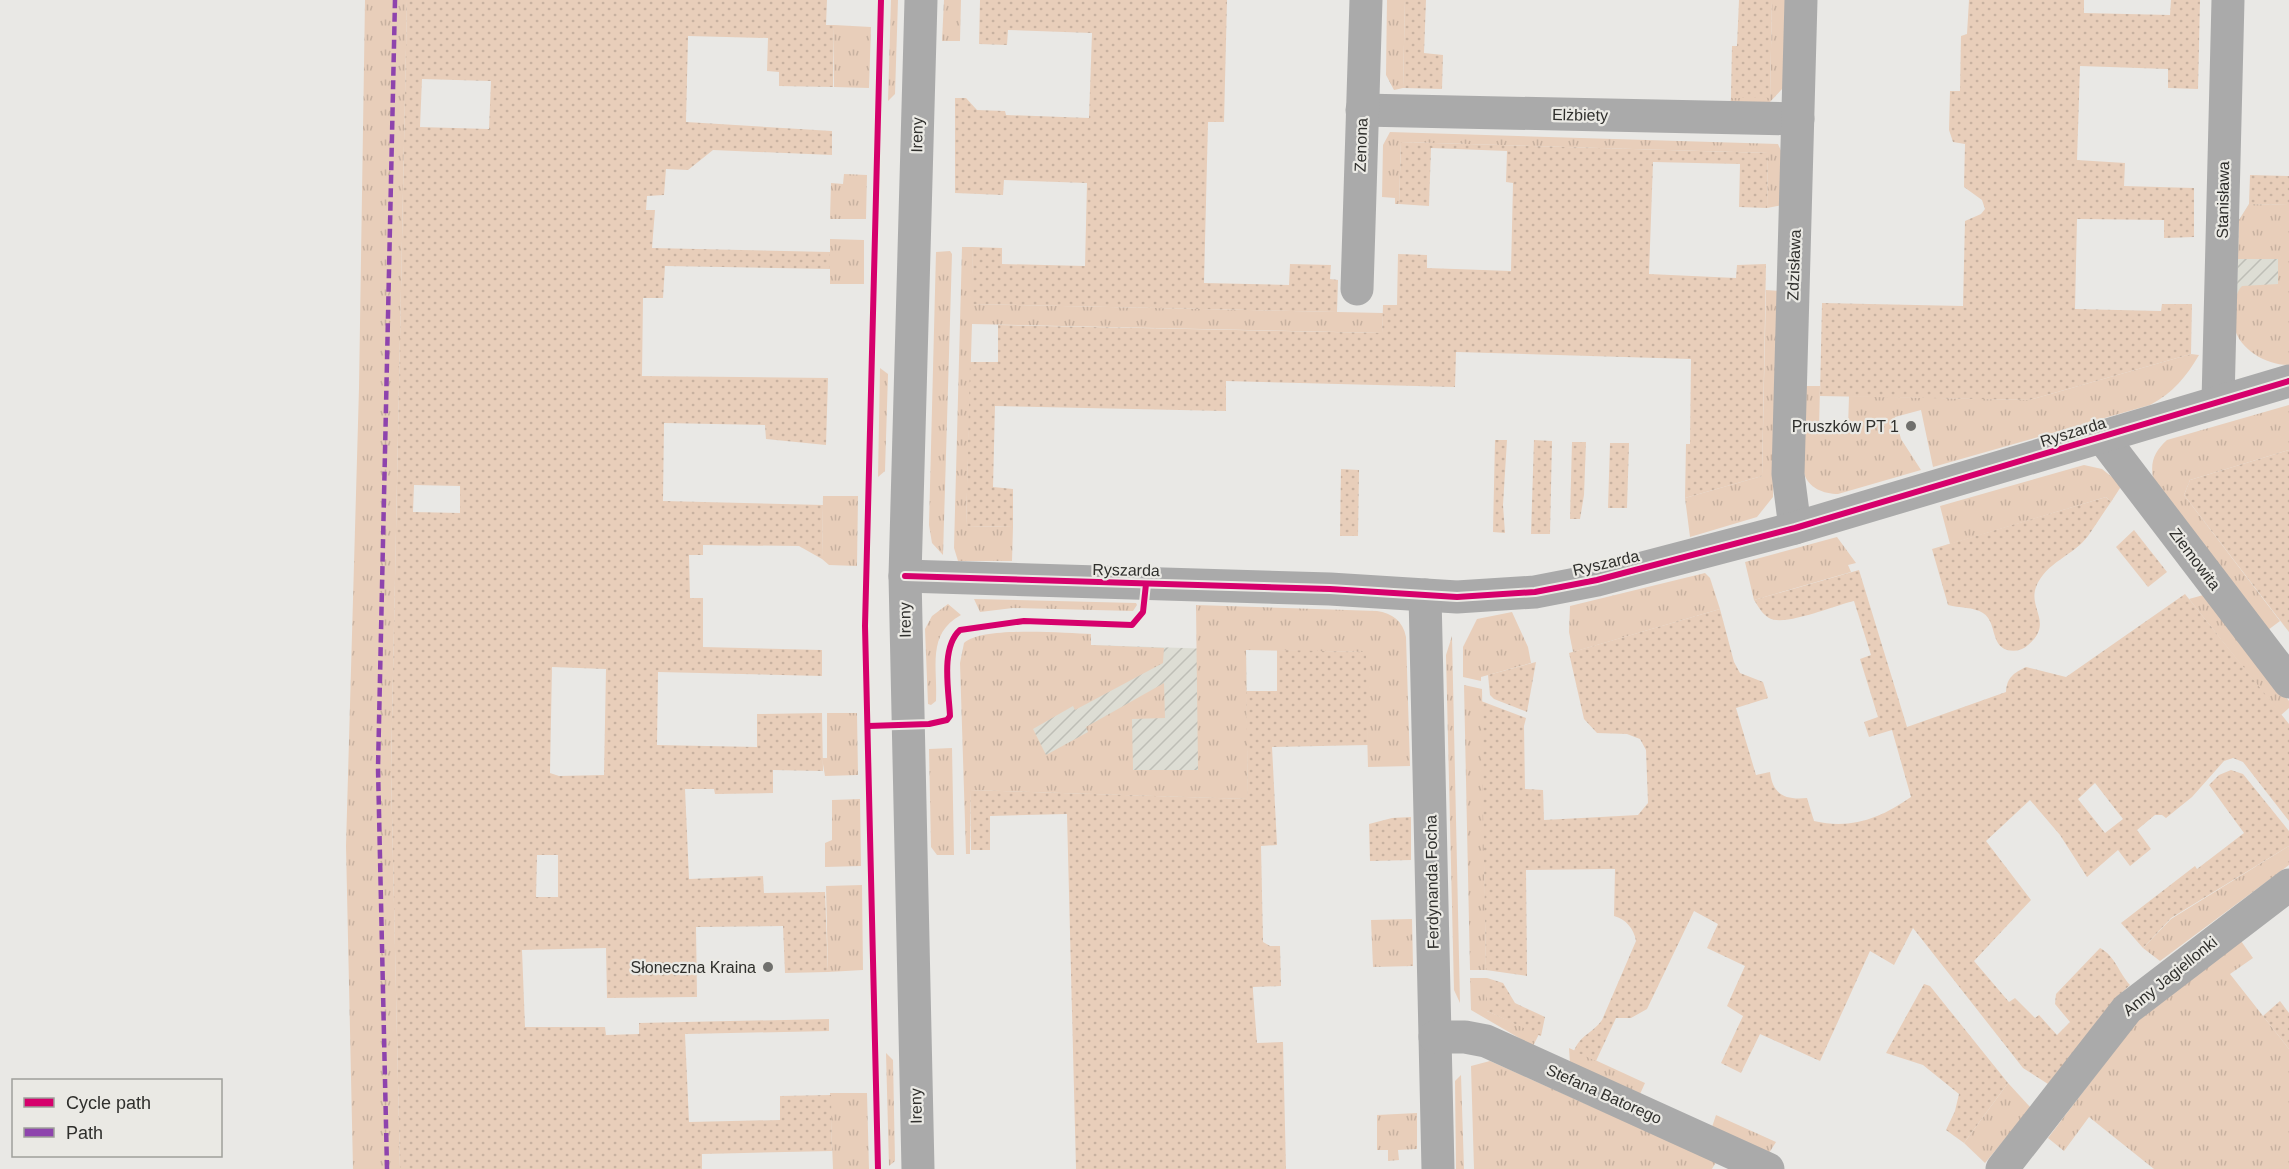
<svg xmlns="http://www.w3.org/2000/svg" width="2289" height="1169" viewBox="0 0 2289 1169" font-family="Arial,sans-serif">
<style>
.industrial{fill:url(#industrial-furrows)}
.grass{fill:url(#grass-tufts)}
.park{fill:url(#park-dots);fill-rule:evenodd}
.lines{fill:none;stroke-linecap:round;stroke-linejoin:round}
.minor{stroke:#aaa;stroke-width:33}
.quiet{stroke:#8e44ad;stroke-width:4.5;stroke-dasharray:9 4.5;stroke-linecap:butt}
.cycleway-casing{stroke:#eae9e4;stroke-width:10}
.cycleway{stroke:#d6006c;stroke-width:6}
.poi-dot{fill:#70706d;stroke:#eae9e4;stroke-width:2}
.labels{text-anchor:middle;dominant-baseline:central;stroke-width:4.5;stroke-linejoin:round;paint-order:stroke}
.street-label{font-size:16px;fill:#2f2f2c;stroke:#eae9e4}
.poi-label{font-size:16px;fill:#2f2f2c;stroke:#eae9e4;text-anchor:end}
</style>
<defs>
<pattern id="industrial-furrows" width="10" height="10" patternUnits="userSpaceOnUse" patternTransform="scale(1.5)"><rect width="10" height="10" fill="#ddddd4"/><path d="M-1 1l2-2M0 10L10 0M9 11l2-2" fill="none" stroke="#bebeb6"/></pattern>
<pattern id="grass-tufts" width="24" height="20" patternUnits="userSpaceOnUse" patternTransform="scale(1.5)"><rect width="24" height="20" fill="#e8ceba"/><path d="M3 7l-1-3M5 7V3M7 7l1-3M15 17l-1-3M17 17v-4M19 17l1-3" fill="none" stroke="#c7b1a0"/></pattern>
<pattern id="park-dots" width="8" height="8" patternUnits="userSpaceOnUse" patternTransform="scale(1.5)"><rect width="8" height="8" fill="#e8ceba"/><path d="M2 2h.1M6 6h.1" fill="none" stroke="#c7b1a0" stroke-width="1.8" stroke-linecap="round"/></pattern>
</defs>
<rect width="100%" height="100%" fill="#e9e8e5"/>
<g class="industrial">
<polygon points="2249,204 2289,205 2289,328 2236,324 2239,220"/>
<polygon points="1091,645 1246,650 1248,799 970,790"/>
</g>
<g class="grass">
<polygon points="365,0 407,0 391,771 400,1169 353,1169 346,846 359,388"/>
<polygon points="891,0 898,0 895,94 888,101"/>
<polygon points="944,0 961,0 960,41 942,41"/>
<polygon points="1387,0 1405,0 1403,88 1394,90 1386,75"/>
<polygon points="1772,0 1789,0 1783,88 1769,103 1730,105 1731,98 1770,98"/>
<polygon points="834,25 871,27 869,88 834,87"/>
<polygon points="1390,132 1778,144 1782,153 1783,205 1767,208 1768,153 1401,142 1399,204 1395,204 1395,198 1382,197 1383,145"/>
<polygon points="844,174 867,175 866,219 830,219 831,183 843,184"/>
<path d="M2249,204L2289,205V365C2266,365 2240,350 2234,327C2232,321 2234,314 2235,308C2236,299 2236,292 2242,286L2278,284V259H2238L2239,220Z"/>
<polygon points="830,239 864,240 864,284 830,284"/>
<polygon points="962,247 973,247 972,304 1383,313 1382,333 972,324 966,526 1013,527 1012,561 958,561 954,548"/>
<polygon points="950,251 952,254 943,555 932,543 929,525 936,252"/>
<polygon points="1766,290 1781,291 1773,497 1757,517 1690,537 1685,498 1762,476"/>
<path d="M2191,354L2199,355C2186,377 2173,393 2150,405L1933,467L1921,410L1895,417L1901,439L1921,470L1838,494C1824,494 1808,488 1804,473C1799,458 1804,405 1804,386H1820L1819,429L1848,428L1849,396L2029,400Z"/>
<polygon points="880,368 888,374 885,471 878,477"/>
<path d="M2289,405V450L2190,480L2184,495L2280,621L2268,630L2153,478C2150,461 2155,451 2167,440Z"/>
<polygon points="2084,465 2102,469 2122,485 2111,502 2106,497 1950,544 1940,506"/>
<polygon points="823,496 858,496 857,566 829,565 822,559"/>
<polygon points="1837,537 1856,563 1848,565 1851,572 1754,600 1745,562"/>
<polygon points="1705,573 1710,578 1720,609 1573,652 1569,632 1570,606"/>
<polygon points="2207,594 2289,701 2289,708 2281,715 2189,599"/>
<polygon points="974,599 1136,603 1137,605 1133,611 1013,608 980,612"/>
<path d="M948,604L961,615C926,634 938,668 936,701L931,705L928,704L925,629L932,616Z"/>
<path d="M1196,605L1377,611C1392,613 1403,621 1406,637L1410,766L1368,767L1365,652L1246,650L1248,799L970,790V854H966L960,663L964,643C983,626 1064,633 1091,634V645L1164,648L1163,663L1075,710L1073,706L1033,729L1046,755L1088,732L1086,727L1164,683L1165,718L1132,719L1133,770H1198Z"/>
<polygon points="1512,612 1528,647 1531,663 1481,677 1481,681 1463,677 1463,647 1477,619"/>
<polygon points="1452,636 1460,1003 1454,990 1446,655"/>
<polygon points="1464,685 1482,689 1486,970 1470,970"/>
<polygon points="827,713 857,713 858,775 825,776 822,758 827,758"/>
<polygon points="952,748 954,855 937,855 931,847 929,749"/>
<polygon points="860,799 861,866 825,867 825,843 832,840 832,800"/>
<polygon points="2289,846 2289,865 2160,961 2143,948 2171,919"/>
<polygon points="862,885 863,970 828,972 826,886"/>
<polygon points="1412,919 1413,966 1373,967 1371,920"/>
<polygon points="2241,941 2253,958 2230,974 2289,1049 2289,1169 2154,1169 2089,1117 2064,1151 2048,1138 2136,1022"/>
<polygon points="1470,978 1487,978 1487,1011 1539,1034 1533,1046 1471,1010"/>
<polygon points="1569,1048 1645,1083 1640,1094 1570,1064"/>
<polygon points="886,1053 893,1060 895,1161 889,1166"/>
<polygon points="1490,1061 1716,1162 1712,1169 1474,1169 1471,1066"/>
<polygon points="1461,1075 1464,1169 1456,1169 1455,1081"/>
<polygon points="2008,1083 2031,1108 1985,1163 1964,1143"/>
<polygon points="830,1093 867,1093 869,1169 833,1169"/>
<polygon points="1417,1113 1417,1149 1398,1150 1399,1160 1388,1161 1388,1150 1377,1150 1377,1115"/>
<polygon points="1716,1115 1776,1142 1769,1153 1712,1127"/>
</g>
<g class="park">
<path d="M407,0H827L826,25H834L833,87L779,86V72L767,71L768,38L688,36L686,122L832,131V155L713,150L688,170L666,169L664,195L647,196L646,210H655L652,248L830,252V269L665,266L663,298H643L642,376L828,378L826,445L766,439L765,425L664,423L663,501L823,505L822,559L799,546L703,545V555H689L690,598H703V647L822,650V676L658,672L657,745L757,747V714L822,713L823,771L773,770V793L715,794L714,789H685L689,879L763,876L764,893L825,892L828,972L785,973L783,926L696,927L697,997L607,998L606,948L522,950L525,1027H605L606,1035L639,1034V1023L829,1019V1031L685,1034L689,1122L780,1120V1096L831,1095L832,1151L702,1154V1169H400L391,771ZM422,79L491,81L489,129L420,127ZM414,485L460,486V513L413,512ZM552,667L606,669L604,775L559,776L550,773ZM537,855H558V897H536Z"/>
<polygon points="980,0 1227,0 1224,122 1208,122 1204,283 1289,285 1290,264 1331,265 1330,279 1338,280 1337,312 971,304 973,247 1002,248 1002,264 1085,266 1087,183 1004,180 1003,195 955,193 955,98 966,98 977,110 1005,111 1006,115 1089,118 1092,33 1008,30 1007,45 979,44"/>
<polygon points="1405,0 1426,0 1424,53 1443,55 1442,89 1403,88"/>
<polygon points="1739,0 1772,0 1770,98 1731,98 1732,46 1737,46"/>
<polygon points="1969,0 2084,0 2084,13 2170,15 2171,0 2200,0 2198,89 2168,88 2168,69 2080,66 2077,160 2125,163 2124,186 2194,188 2194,237 2164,238 2164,220 2077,219 2075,309 2161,311 2162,304 2192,304 2191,354 2029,400 1820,396 1822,303 1963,306 1965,221 1981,214 1985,209 1982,200 1964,187 1965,144 1953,142 1949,130 1950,91 1960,91 1961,36 1967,34"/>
<polygon points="1401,142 1768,153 1767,208 1739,207 1740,164 1653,162 1649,274 1736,278 1737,265 1766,264 1762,476 1685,498 1686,444 1690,444 1691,359 1456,352 1455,387 1226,381 1226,411 995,406 993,487 1013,489 1013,527 966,526 970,362 998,362 998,325 1382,333 1383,305 1397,305 1398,254 1427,255 1427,268 1511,271 1513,183 1506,182 1507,151 1431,148 1429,206 1399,204"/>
<polygon points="2250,175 2289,176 2289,205 2249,204"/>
<polygon points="1495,440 1507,440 1503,505 1505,533 1493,532"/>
<polygon points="1534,440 1552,441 1550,534 1531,534"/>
<polygon points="1572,442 1586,442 1584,495 1580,519 1570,519"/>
<polygon points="1610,443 1629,443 1627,508 1608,508"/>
<polygon points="2289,450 2289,632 2184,495 2190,480"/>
<polygon points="1341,469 1359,470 1358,536 1340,536"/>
<path d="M2106,497L2111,502C2103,513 2096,525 2088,536C2073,556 2046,562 2036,587C2028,609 2054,623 2028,645C2023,650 2015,652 2007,650C1990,644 1997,622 1983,613C1974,607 1959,608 1948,605L1932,549Z"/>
<polygon points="2134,530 2167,572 2148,587 2116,547"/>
<path d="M1859,570L1907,727L2006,692C2007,677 2014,673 2026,667L2066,677L2185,594L2289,724V821L2243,762L2233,758L2224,761L2192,797L2166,818L2162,815H2155L2137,830L2151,849L2130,866L2118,850L2087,877L2060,835L2030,800L1986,841L2031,900L1974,961L2009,1002L2015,998L2035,1018L2039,1015L2057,1035L2070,1022L2055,1004L2056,994L2100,948C2115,956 2119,973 2130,985L2118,996L2048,1084L2023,1068L1913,928L1894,965L1870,951L1820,1061L1760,1034L1741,1073L1721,1063L1743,1016L1727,1006L1745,966L1707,948L1718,924L1694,911L1647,1009L1631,1018H1616L1596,1061L1574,1051C1581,1034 1592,1034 1602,1020L1636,941C1634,929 1626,919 1614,916L1615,869L1526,870L1527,976L1486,970L1481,701L1526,718L1524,726L1525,789L1543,790L1544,820L1638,815L1648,803L1646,750L1640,739L1627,734L1597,733L1584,719L1569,653L1720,609L1734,662L1740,673L1763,682L1768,698L1736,708L1756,775L1770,772C1773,795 1785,800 1807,798L1814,821C1851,830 1881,818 1911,797L1892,730L1869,737L1864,722L1878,717L1860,659L1871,655L1854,601C1835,605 1785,627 1769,618C1762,614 1758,606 1754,600ZM2095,783L2123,819L2105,833L2078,799Z"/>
<polygon points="1277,650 1366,652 1368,745 1272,747 1277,845 1261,846 1263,942 1270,946 1280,946 1281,986 1253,987 1253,991 1257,1043 1283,1042 1286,1169 1076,1169 1067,814 990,816 990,850 971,850 970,790 1248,799 1246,691 1277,691"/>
<polygon points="1536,662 1527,712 1494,699 1490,695 1488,675"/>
<polygon points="2231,770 2243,774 2289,831 2289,846 2171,918 2143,948 2121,923 2195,866 2197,869 2244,833 2209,785 2219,775"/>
<polygon points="1411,817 1411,860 1370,861 1369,824 1392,818"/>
<polygon points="1487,978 1503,983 1515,1003 1545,1017 1541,1036 1487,1011"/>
<polygon points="1924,984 1930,986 2008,1083 1964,1143 1946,1130 1955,1111 1959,1094 1923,1065 1886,1053"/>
<polygon points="2280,1001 2289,1013 2289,1049 2263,1016"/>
</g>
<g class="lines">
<g class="minor">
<polyline points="1362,110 1798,119"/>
<polyline points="1357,289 1366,0"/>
<polyline points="2218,401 2228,0"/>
<polyline points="2102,437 2289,682"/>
<polyline points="1795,528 1788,474 1801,0"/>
<polyline points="905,576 1330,589 1457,597 1535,592 1597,580 1795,528 2289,381"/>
<polyline points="1425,595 1438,1169"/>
<polyline points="1435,1037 1465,1037 1486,1041 1768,1169"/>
<polyline points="918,1169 905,576 921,0"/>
<polyline points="2002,1169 2127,1009 2289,885"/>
</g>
<polyline class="quiet" points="387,1169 378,768 395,0"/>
<defs>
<g id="cycleway">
<polyline points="905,576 1330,589 1457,597 1535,592 1597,580 1795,528 2289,381"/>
<path d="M868,726L929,724L947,720L950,716C949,692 940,648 960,630L1024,621L1132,625L1143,612L1146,584"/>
<polyline points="878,1169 865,626 881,0"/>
</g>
</defs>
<use href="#cycleway" class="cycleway-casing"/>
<use href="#cycleway" class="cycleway"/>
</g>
<g class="poi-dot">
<circle cx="1911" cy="426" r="6"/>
<circle cx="768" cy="967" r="6"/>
</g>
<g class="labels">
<g class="street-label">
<text transform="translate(1580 115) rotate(1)">Elżbiety</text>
<text transform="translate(917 135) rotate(-89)">Ireny</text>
<text transform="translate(1361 145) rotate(-88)">Zenona</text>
<text transform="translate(2223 200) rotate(-89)">Stanisława</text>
<text transform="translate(1794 265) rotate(-88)">Zdzisława</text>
<text transform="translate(2073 432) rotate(-17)">Ryszarda</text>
<text transform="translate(2195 559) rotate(53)">Ziemowita</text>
<text transform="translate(1606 563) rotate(-13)">Ryszarda</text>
<text transform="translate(1126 570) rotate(1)">Ryszarda</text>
<text transform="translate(905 620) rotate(-91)">Ireny</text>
<text transform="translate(1432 882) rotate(-91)">Ferdynanda Focha</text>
<text transform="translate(2170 976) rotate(-39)">Anny Jagiellonki</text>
<text transform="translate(1604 1094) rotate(24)">Stefana Batorego</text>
<text transform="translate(916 1106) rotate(-91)">Ireny</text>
</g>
<g class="poi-label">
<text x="1899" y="426">Pruszków PT 1</text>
<text x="756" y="967">Słoneczna Kraina</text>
</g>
</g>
<rect x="12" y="1079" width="210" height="78" fill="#eae9e4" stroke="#9f9f9a" stroke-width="1.5"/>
<rect x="24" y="1098" width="30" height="9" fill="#d6006c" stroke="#9f9f9a" stroke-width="1.5"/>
<text x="66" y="1109" font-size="18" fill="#2f2f2c">Cycle path</text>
<rect x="24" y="1128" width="30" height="9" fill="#8e44ad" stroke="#9f9f9a" stroke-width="1.5"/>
<text x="66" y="1139" font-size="18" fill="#2f2f2c">Path</text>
</svg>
